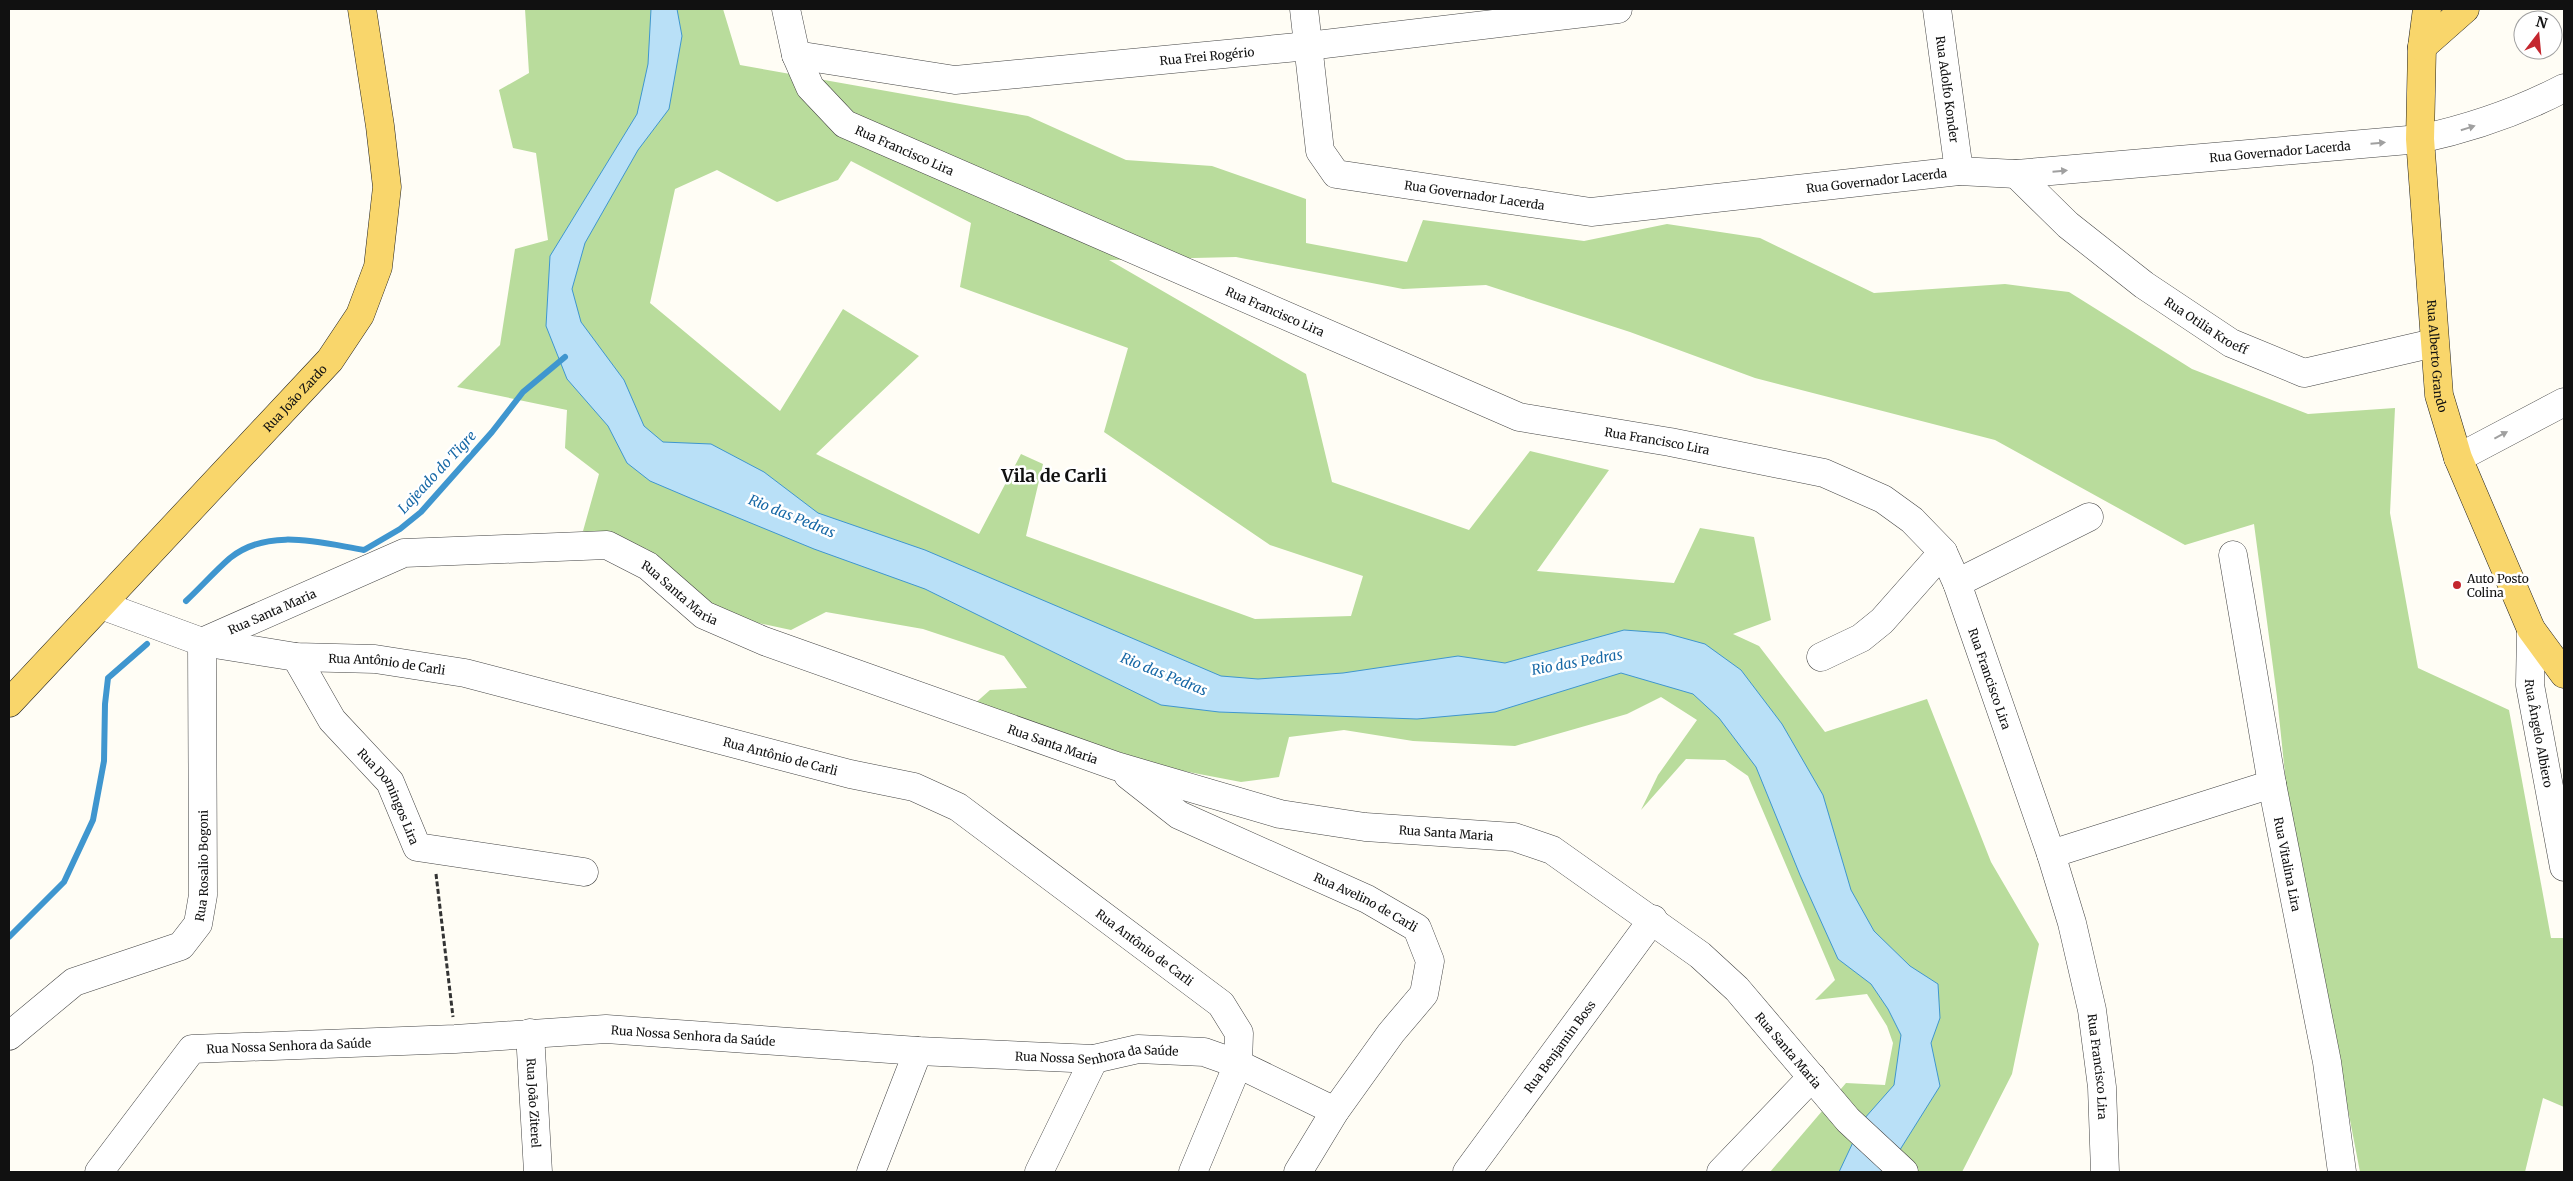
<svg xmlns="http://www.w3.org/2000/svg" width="2573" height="1181" viewBox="0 0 2573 1181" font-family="Merriweather,serif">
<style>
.forest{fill:#b9dc9c;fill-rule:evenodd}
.water{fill:#b9e0f7;stroke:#3f96cf}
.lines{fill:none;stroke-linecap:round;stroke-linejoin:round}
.stream{stroke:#3f96cf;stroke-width:6}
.minor-casing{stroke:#444;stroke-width:29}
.major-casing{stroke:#222;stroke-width:29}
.path{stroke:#333;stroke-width:3;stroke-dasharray:5 2.5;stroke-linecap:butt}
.minor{stroke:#fff;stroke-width:28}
.major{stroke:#f9d66b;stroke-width:28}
.oneway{fill:#a0a0a0}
.poi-dot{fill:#c4262e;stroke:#fff;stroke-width:2}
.labels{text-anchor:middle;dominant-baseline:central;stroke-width:5;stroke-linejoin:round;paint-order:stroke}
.street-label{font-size:12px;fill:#111;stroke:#fff}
.poi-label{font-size:12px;fill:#111;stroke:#fff;text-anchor:start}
.water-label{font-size:14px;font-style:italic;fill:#1768a6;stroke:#fff}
.district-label{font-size:18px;font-weight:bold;fill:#111;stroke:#fff}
</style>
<rect width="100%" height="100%" fill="#fffdf5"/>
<path class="forest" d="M525,9H723L740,65L1028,116L1126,160L1212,166L1306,199V243L1407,262L1423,220L1584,241L1667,224L1760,238L1874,293L2005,284L2069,292L2192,369L2308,414L2395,408L2390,513L2418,668L2509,710L2551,938H2564V1107L2543,1098L2525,1172H2360L2287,793L2277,697L2254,524L2185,545L1995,440L1755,378L1630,332L1486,285L1403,289L1236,257L1109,260L1306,374L1332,482L1469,530L1530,451L1609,470L1537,571L1674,583L1700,528L1754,537L1771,620L1733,634L1759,646L1825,732L1927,699L1991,862L2039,944L2012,1074L1962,1172H1770L1846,1083L1885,1085L1893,1043L1887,1026L1867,994L1815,1000L1835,980L1748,776L1725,760L1686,759L1641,810L1658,775L1697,720L1661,697L1627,714L1515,746L1413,741L1344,730L1289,737L1279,777L1241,782L1173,769L972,706L990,690L1027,688L1004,656L923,629L826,612L791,630L721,615L647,549L583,531L599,474L565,448L567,410L457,387L500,345L515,249L548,240L536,153L513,148L499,90L529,73ZM851,161L971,223L960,287L1128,348L1104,432L1270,545L1363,576L1351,616L1255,619L1026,536L1043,464L1021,454L979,534L816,454L919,356L843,309L780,411L650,303L675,189L717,170L777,202L838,180Z"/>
<polygon class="water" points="651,9 677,9 682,36 669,109 638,150 585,243 572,289 581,322 624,380 644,426 663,442 711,444 764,472 818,513 925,550 1221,676 1258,679 1343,673 1458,656 1505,663 1624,630 1665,633 1705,644 1741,670 1782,724 1823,795 1851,890 1874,931 1910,966 1938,984 1940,1018 1931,1043 1940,1086 1886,1172 1839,1172 1864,1119 1894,1085 1901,1035 1888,1009 1871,984 1838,959 1800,875 1756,767 1719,718 1693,694 1621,673 1495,712 1417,719 1219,712 1161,705 925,589 814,549 690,498 650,481 627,463 608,426 567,379 546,326 550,256 637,114 648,64"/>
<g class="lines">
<g class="stream">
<path d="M186,601C201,587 215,571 230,558C269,527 321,543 364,550L400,529L421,512L492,432L523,392L565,357"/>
<polyline points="9,937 64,882 93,820 104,761 105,704 108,678 147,644"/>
</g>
<defs>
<g id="minor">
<path id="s1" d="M786,9L796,55L810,87L845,124L1519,417L1670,442L1824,473L1883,499L1912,520L1943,552L1957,583L2051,854L2072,923L2092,1010L2102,1087L2105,1172"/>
<path id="s2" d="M1304,9L1320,151L1336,174L1591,212L1959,171L2016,174L2420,139C2471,128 2518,112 2564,88"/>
<path id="s3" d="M1937,9L1959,171"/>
<path id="s4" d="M796,55L955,80L1308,46L1618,9"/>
<path id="s5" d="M2016,174L2068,225L2144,285L2231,343L2304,373L2434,343"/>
<polyline points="2458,458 2564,402"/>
<path id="s6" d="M2233,555L2272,784L2327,1062L2342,1172"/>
<polyline points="1957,583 2089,517"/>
<path id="s7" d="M101,605L202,642L296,657L375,659L465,673L850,774L914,787L958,807L1221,1004L1239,1033L1238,1064L1193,1172"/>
<path id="s8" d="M2531,629L2530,685L2564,867"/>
<path id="s9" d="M296,657L332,720L390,782L417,847L584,872"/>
<polyline points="1821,657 1861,638 1882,621 1943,552"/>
<path id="s10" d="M1128,775L1179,815L1367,899L1417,928L1430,961L1424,994L1391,1033L1335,1111L1298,1172"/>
<polyline points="2051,854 2272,784"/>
<path id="s11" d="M530,1033L538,1172"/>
<path id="s12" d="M9,1036L74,982L181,946L198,924L203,895L202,642L404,553L607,545L648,566L704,615L764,641L1116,766L1280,814L1365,827L1514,837L1552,850L1700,955L1737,989L1848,1120L1904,1172"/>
<path id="s13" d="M99,1172L192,1049L455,1039L606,1029L918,1051L1094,1059L1138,1049L1204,1052L1238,1064L1335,1111"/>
<polyline points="871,1172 918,1051"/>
<polyline points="1039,1172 1094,1059"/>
<path id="s14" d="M1467,1172L1653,919"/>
<polyline points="1721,1172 1812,1077"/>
</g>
<g id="major">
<path id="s15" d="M2427,9L2422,47L2420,139L2439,395L2458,458L2531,629L2564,674"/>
<polyline points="2422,47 2465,9"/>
<path id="s16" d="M9,703L330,360L360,315L378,267L387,187L380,126L362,9"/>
</g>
</defs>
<use href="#minor" class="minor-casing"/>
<use href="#major" class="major-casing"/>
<polyline class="path" points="436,874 453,1017"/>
<use href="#minor" class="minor"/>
<use href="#major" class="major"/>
</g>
<defs><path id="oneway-solid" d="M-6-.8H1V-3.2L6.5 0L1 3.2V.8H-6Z" transform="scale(1.25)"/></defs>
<g class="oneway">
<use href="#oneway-solid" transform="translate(2468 128) rotate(-17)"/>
<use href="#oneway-solid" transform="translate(2378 143) rotate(-5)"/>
<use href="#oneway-solid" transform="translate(2060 171) rotate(-5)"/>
<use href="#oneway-solid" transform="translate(2501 435) rotate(-28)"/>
</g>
<circle class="poi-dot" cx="2457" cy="585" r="5"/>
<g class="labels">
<g class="street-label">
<text stroke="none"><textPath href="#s4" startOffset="414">Rua Frei Rogério</textPath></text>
<text stroke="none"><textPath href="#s3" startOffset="81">Rua Adolfo Konder</textPath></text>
<text stroke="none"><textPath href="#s1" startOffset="198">Rua Francisco Lira</textPath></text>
<text stroke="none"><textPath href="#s2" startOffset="1121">Rua Governador Lacerda</textPath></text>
<text stroke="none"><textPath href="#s2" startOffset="716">Rua Governador Lacerda</textPath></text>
<text stroke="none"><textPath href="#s2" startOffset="311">Rua Governador Lacerda</textPath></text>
<text stroke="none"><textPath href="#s1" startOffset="602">Rua Francisco Lira</textPath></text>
<text stroke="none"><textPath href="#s5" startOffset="244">Rua Otilia Kroeff</textPath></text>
<text stroke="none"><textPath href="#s15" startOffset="348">Rua Alberto Grando</textPath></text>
<text stroke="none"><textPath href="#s16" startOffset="418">Rua João Zardo</textPath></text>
<text stroke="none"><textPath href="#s1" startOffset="1008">Rua Francisco Lira</textPath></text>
<text stroke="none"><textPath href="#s12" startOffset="1019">Rua Santa Maria</textPath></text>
<text stroke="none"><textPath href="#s12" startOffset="584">Rua Santa Maria</textPath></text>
<text stroke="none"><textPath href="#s7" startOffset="294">Rua Antônio de Carli</textPath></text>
<text stroke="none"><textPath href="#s1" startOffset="1458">Rua Francisco Lira</textPath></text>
<text stroke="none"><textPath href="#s8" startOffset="105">Rua Ângelo Albiero</textPath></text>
<text stroke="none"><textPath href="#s12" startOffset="1424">Rua Santa Maria</textPath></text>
<text stroke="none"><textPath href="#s7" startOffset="699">Rua Antônio de Carli</textPath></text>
<text stroke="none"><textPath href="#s9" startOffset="169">Rua Domingos Lira</textPath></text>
<text stroke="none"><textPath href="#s12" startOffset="1829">Rua Santa Maria</textPath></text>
<text stroke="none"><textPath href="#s6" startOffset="314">Rua Vitalina Lira</textPath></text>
<text stroke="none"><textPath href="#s12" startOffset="284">Rua Rosalio Bogoni</textPath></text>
<text stroke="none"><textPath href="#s10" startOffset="271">Rua Avelino de Carli</textPath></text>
<text stroke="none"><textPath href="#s7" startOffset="1118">Rua Antônio de Carli</textPath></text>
<text stroke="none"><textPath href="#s13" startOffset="656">Rua Nossa Senhora da Saúde</textPath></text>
<text stroke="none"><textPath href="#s13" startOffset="251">Rua Nossa Senhora da Saúde</textPath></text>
<text stroke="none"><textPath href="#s14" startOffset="156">Rua Benjamin Boss</textPath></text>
<text stroke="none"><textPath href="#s12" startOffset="2249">Rua Santa Maria</textPath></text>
<text stroke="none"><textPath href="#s13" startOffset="1061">Rua Nossa Senhora da Saúde</textPath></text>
<text stroke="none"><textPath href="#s1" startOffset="1862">Rua Francisco Lira</textPath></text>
<text stroke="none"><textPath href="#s11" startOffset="70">Rua João Ziterel</textPath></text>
</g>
<g class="poi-label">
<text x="2467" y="578">Auto Posto<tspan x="2467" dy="14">Colina</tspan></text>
</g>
<g class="water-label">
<text transform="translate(437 472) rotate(-47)">Lajeado do Tigre</text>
<text transform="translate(792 516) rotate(22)">Rio das Pedras</text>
<text transform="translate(1577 662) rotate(-10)">Rio das Pedras</text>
<text transform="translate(1164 674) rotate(22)">Rio das Pedras</text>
</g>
<g class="district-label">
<text x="1054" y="475">Vila de Carli</text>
</g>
</g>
<rect width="2573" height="1181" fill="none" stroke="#111111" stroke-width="20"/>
<g transform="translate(2538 35) rotate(16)"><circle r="24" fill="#ffffff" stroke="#a0a0a0"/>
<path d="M0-4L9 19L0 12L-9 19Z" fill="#c4262e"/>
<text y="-8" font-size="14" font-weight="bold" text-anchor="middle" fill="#111111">N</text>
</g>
</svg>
